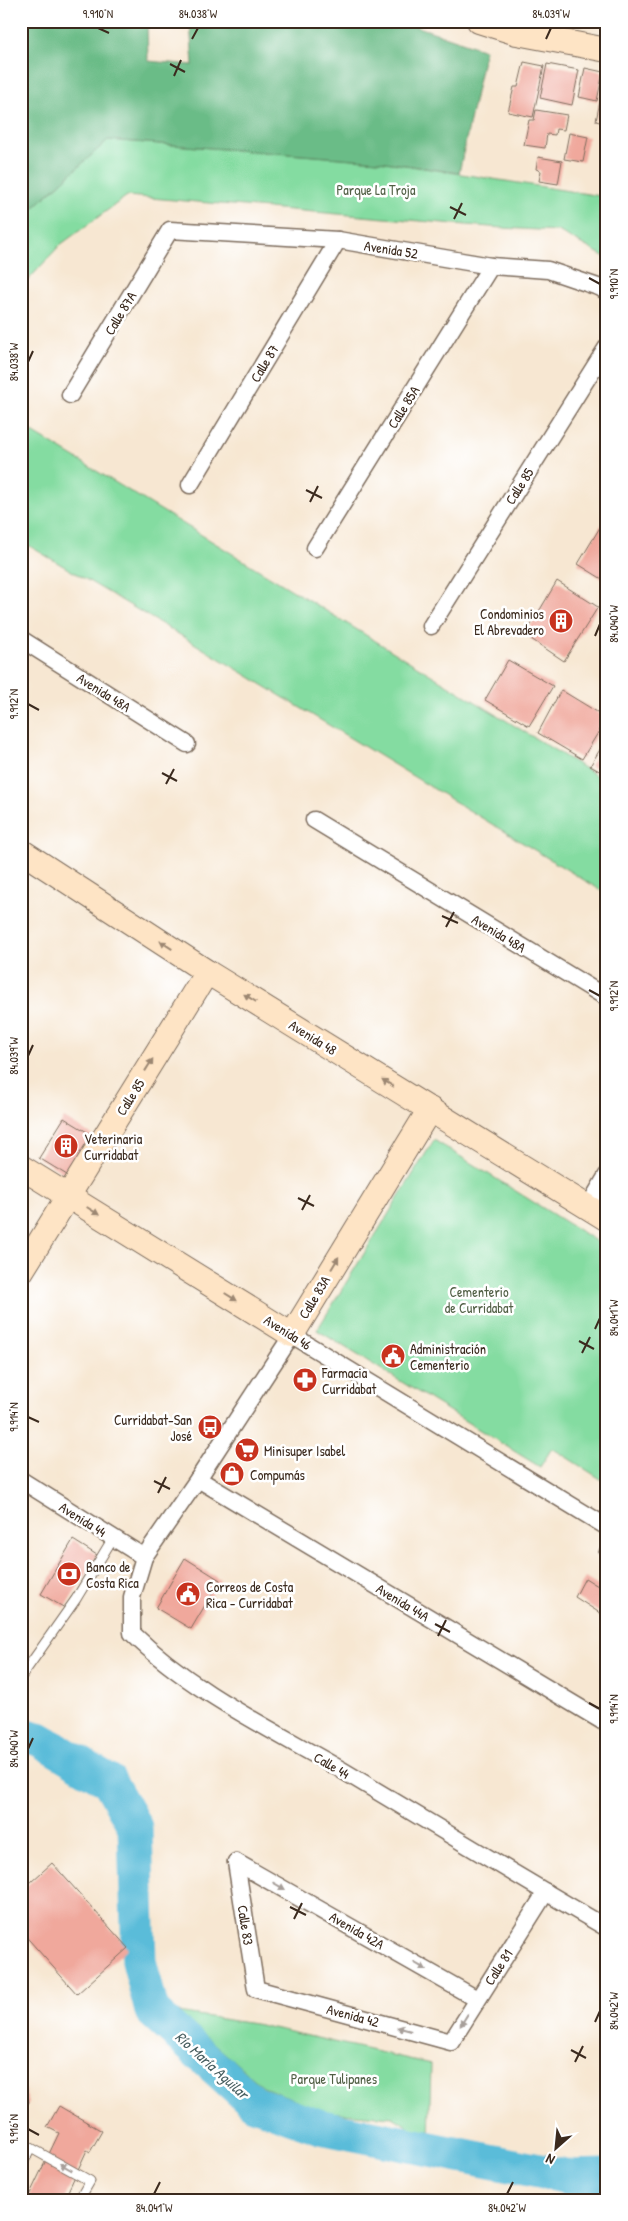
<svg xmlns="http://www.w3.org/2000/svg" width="628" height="2221" viewBox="0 0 628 2221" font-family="'Patrick Hand',sans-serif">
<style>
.green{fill:#84dca1;stroke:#608360}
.forest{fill:#6bbc87;stroke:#537352}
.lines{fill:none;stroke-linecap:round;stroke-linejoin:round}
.river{stroke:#5abcd9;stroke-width:35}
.building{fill:#f0a89c}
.lane-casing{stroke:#7d6c5d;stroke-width:11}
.street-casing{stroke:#7d6c5d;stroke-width:19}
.secondary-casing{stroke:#7d6c5d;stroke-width:26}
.lane{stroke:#fff;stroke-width:9}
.street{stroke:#fff;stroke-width:16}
.secondary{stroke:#fee4c5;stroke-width:24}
.oneway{fill:#9c8772}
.oneway2{fill:#a79f9a}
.ticks{fill:none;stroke:#3b2a1e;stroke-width:2}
.labels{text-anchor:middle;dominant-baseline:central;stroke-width:5;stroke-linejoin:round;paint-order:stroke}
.park-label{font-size:14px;fill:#515f45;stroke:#fff}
.street-label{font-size:14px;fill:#3b2a1e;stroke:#fff}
.poi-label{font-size:14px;fill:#3b2a1e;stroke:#fff;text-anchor:start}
.water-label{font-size:15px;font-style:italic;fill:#465d5f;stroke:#fff}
.neatline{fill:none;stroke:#3b2a1e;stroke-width:2}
.ticks-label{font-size:12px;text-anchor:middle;fill:#3b2a1e}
</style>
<rect width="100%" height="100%" fill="#fff"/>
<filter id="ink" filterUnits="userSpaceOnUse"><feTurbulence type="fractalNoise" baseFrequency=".02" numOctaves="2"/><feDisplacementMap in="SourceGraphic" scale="10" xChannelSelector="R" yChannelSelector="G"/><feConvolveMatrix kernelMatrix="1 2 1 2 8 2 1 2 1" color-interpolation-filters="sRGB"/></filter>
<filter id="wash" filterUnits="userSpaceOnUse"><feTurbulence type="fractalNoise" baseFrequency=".0096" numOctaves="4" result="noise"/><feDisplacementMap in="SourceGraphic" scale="20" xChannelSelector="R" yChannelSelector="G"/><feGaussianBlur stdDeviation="1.12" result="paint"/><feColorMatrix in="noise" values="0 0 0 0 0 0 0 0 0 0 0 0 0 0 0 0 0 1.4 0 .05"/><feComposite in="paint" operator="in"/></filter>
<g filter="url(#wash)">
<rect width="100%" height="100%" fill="#f7e7d2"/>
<g class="green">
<polygon points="108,140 379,161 607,197 607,258 558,231 502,228 127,196 60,245 21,288 21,219"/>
<polygon points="21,425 607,782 607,894 192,642 21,541"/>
<polygon points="434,1140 607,1248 607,1483 552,1448 540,1467 317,1330"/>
<polygon points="178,2012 260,2025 431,2064 429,2140 393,2117 327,2112 263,2087"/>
</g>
<polygon class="forest" points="21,21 147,21 148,61 193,65 190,23 198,21 401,21 485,50 459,173 379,161 108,140 21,219"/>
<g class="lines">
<polyline class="river" points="21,1735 39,1739 109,1781 135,1827 139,1961 152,2011 254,2103 321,2127 569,2177 607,2176"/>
</g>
<g id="blocks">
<g class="building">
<polygon points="524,62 544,66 533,117 508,112 514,87 518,87"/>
<polygon points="547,64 579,70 572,105 540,98"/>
<polygon points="585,68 603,72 597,101 579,97"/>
<polygon points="606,72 607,72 607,124 596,121"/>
<polygon points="536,110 567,115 564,130 556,129 555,135 547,134 545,148 524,145 529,120 534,120"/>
<polygon points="569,133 588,137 583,162 564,159"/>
<polygon points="538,157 562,161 558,184 539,181 541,171 536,169"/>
<polygon points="602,524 607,527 607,582 578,564"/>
<polygon points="557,581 598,607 564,661 525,635"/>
<polygon points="508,660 553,686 529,726 485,700"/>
<polygon points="561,690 607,718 582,759 538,733"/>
<polygon points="607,738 607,775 590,766"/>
<polygon points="64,1118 92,1135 67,1175 39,1158"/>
<polygon points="604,1538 607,1539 607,1559 598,1553"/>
<polygon points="73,1540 97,1555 65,1608 41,1594"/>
<polygon points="185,1558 220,1580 191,1629 156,1608"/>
<polygon points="607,1572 607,1616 606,1617 575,1597 585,1578 598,1586"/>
<polygon points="52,1863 128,1948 77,1994 21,1931 21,1891"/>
<polygon points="21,2082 29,2102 21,2114"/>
<polygon points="59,2106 102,2131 90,2152 87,2150 64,2200 27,2200 59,2133 47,2127"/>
</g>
</g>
</g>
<g filter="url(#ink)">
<use href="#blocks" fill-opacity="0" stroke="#7d6c5d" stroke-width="1"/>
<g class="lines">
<defs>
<g id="lane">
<polyline points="21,1677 76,1599 113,1538"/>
<polyline points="21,2166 31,2148 90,2181 79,2200"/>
</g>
<g id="street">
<polyline points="70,395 170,230 338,240 491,266 548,270 601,288 607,292"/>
<polyline points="190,485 338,240"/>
<polyline points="315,548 491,266"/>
<polyline points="431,626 607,347"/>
<polyline points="21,639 187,744"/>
<polyline points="314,820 607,998"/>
<polyline points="588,1207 607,1175"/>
<polyline points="198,1479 607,1724"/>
<polyline points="21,1480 144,1557"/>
<path d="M607,1527L292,1335L198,1479L144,1557L132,1597V1633C191,1691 269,1728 340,1769C429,1822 517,1876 607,1928"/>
<polyline points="236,1862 256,1989 451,2042 546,1892"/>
<polyline points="236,1862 477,1999"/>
</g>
<g id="secondary">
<polyline points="479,21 517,33 607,50"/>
<polyline points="21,851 207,972 607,1219"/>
<polyline points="21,1167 292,1335 430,1109"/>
<polyline points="21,1272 207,972"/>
</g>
</defs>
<use href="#lane" class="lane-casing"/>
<use href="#street" class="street-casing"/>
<use href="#secondary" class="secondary-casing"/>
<use href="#lane" class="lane"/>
<use href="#street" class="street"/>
<use href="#secondary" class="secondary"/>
</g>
<defs><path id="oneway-solid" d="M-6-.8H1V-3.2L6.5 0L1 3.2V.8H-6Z" transform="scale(1.25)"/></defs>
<g class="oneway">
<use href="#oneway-solid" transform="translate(166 945) rotate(-147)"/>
<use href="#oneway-solid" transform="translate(250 998) rotate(-148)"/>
<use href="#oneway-solid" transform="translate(149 1065) rotate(-58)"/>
<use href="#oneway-solid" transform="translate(388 1083) rotate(-148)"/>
<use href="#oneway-solid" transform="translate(93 1211) rotate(32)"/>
<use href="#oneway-solid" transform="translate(335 1263) rotate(-59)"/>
<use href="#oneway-solid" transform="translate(231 1297) rotate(32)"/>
</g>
<g class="oneway2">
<use href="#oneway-solid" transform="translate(279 1886) rotate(30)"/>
<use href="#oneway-solid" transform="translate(420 1966) rotate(30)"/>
<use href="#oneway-solid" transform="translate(464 2020) rotate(122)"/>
<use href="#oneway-solid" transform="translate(404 2029) rotate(-165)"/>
<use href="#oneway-solid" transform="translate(66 2167) rotate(-150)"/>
</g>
</g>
<path class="ticks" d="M98,28L109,33M192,39L198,28M546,39L551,28M170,64L185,72M174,76L181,60M450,207L466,215M454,219L462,203M589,278L600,284M28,362L33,351M306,490L322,498M310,502L318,486M595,636L600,624M28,704L39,710M162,773L177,781M166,784L174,769M442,916L458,923M446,927L454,912M589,990L600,996M28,1056L33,1045M298,1198L314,1206M302,1210L310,1195M595,1329L600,1318M579,1341L594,1349M582,1353L590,1337M28,1417L39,1422M154,1481L170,1489M158,1493L166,1477M435,1624L450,1632M438,1636L446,1620M589,1703L600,1709M28,1749L33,1738M290,1907L306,1915M294,1919L302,1903M595,2022L600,2011M571,2050L586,2058M575,2062L583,2046M28,2129L39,2135M154,2194L160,2182M507,2194L513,2182"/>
<defs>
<symbol id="building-disc" viewBox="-11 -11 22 22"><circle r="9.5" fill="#c8321e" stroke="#fff"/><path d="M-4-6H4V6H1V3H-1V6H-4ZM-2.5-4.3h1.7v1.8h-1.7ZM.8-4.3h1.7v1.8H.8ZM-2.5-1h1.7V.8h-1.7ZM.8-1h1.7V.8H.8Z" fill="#fff"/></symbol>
<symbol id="civic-disc" viewBox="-11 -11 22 22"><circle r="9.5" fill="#c8321e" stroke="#fff"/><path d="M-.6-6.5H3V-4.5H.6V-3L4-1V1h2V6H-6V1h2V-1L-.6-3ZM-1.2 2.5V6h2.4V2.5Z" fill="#fff"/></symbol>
<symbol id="pharmacy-disc" viewBox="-11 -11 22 22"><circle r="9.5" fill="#c8321e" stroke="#fff"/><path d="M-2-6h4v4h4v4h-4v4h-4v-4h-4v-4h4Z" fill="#fff"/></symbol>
<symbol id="bus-disc" viewBox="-11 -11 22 22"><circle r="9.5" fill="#c8321e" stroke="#fff"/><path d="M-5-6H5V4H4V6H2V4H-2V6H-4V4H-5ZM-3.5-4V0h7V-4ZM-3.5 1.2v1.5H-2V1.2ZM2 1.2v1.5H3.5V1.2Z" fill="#fff"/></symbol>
<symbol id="supermarket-disc" viewBox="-11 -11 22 22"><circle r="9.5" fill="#c8321e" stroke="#fff"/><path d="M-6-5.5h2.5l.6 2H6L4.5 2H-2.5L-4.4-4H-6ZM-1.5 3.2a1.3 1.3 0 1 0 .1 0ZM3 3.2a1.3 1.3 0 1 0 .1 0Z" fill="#fff"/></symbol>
<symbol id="shop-disc" viewBox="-11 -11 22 22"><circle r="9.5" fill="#c8321e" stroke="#fff"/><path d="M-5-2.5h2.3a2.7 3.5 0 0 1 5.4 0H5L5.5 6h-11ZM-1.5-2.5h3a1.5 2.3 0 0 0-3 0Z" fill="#fff"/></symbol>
<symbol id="bank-disc" viewBox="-11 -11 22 22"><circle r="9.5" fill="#c8321e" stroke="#fff"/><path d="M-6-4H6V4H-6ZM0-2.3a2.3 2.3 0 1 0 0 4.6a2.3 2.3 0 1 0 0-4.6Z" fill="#fff"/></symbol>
</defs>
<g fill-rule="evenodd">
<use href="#building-disc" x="547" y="607" width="28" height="28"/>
<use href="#building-disc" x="52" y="1132" width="28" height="28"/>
<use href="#civic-disc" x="379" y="1342" width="28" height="28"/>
<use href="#pharmacy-disc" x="291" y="1366" width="28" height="28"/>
<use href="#bus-disc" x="196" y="1413" width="28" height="28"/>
<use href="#supermarket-disc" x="233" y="1436" width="28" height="28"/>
<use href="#shop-disc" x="218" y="1460" width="28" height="28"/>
<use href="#bank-disc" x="55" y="1560" width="28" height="28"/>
<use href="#civic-disc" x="174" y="1580" width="28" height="28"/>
</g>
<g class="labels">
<g class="park-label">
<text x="376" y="189">Parque La Troja</text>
<text x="479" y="1291">Cementerio<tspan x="479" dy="16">de Curridabat</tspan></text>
<text x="334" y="2078">Parque Tulipanes</text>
</g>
<g class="street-label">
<text transform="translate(391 249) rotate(9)">Avenida 52</text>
<text transform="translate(120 313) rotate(-59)">Calle 87A</text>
<text transform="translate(264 363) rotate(-59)">Calle 87</text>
<text transform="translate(403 407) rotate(-58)">Calle 85A</text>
<text transform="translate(519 486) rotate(-58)">Calle 85</text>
<text transform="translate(104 692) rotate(32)">Avenida 48A</text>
<text transform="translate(499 933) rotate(31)">Avenida 48A</text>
<text transform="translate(313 1037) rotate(32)">Avenida 48</text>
<text transform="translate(130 1097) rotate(-58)">Calle 85</text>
<text transform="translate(314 1297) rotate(-59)">Calle 83A</text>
<text transform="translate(288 1332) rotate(32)">Avenida 46</text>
<text transform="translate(83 1519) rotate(32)">Avenida 44</text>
<text transform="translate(403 1602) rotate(31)">Avenida 44A</text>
<text transform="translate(332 1765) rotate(30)">Calle 44</text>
<text transform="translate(246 1925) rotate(81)">Calle 83</text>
<text transform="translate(357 1930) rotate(30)">Avenida 42A</text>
<text transform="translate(498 1967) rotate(-57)">Calle 81</text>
<text transform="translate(353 2015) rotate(15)">Avenida 42</text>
</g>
<g class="poi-label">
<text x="544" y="613" text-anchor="end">Condominios<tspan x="544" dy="16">El Abrevadero</tspan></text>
<text x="84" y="1138">Veterinaria<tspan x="84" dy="16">Curridabat</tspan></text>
<text x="410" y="1348">Administración<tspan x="410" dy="16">Cementerio</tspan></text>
<text x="322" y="1372">Farmacia<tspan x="322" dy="16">Curridabat</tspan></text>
<text x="192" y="1419" text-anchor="end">Curridabat-San<tspan x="192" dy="16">José</tspan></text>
<text x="264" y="1450">Minisuper Isabel</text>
<text x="250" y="1474">Compumás</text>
<text x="86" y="1566">Banco de<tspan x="86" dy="16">Costa Rica</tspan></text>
<text x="206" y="1586">Correos de Costa<tspan x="206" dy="16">Rica - Curridabat</tspan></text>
</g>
<g class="water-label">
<text transform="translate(212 2065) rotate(42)">Río María Aguilar</text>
</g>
</g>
<rect width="628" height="2221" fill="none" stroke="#fff" stroke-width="55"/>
<g transform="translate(556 2148) rotate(207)" stroke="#ffffff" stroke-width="4" paint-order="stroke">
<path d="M0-4L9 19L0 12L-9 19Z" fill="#3b2a1e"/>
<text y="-8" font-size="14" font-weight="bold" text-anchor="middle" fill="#3b2a1e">N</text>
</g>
<rect x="28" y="28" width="572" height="2166" class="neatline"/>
<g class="ticks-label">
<text x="98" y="18">9.910°N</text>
<text x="198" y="18">84.038°W</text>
<text x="551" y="18">84.039°W</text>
<text transform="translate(614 284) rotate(-90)" y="4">9.910°N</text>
<text transform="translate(14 362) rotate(-90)" y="4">84.038°W</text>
<text transform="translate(614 624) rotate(-90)" y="4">84.040°W</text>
<text transform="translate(14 704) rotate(-90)" y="4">9.912°N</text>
<text transform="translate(614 996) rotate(-90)" y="4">9.912°N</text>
<text transform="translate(14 1056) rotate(-90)" y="4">84.039°W</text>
<text transform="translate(614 1318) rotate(-90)" y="4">84.041°W</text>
<text transform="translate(14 1417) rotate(-90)" y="4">9.914°N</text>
<text transform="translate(614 1709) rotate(-90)" y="4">9.914°N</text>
<text transform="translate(14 1749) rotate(-90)" y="4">84.040°W</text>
<text transform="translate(614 2011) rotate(-90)" y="4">84.042°W</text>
<text transform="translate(14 2129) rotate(-90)" y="4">9.916°N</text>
<text x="154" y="2212">84.041°W</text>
<text x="507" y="2212">84.042°W</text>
</g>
</svg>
